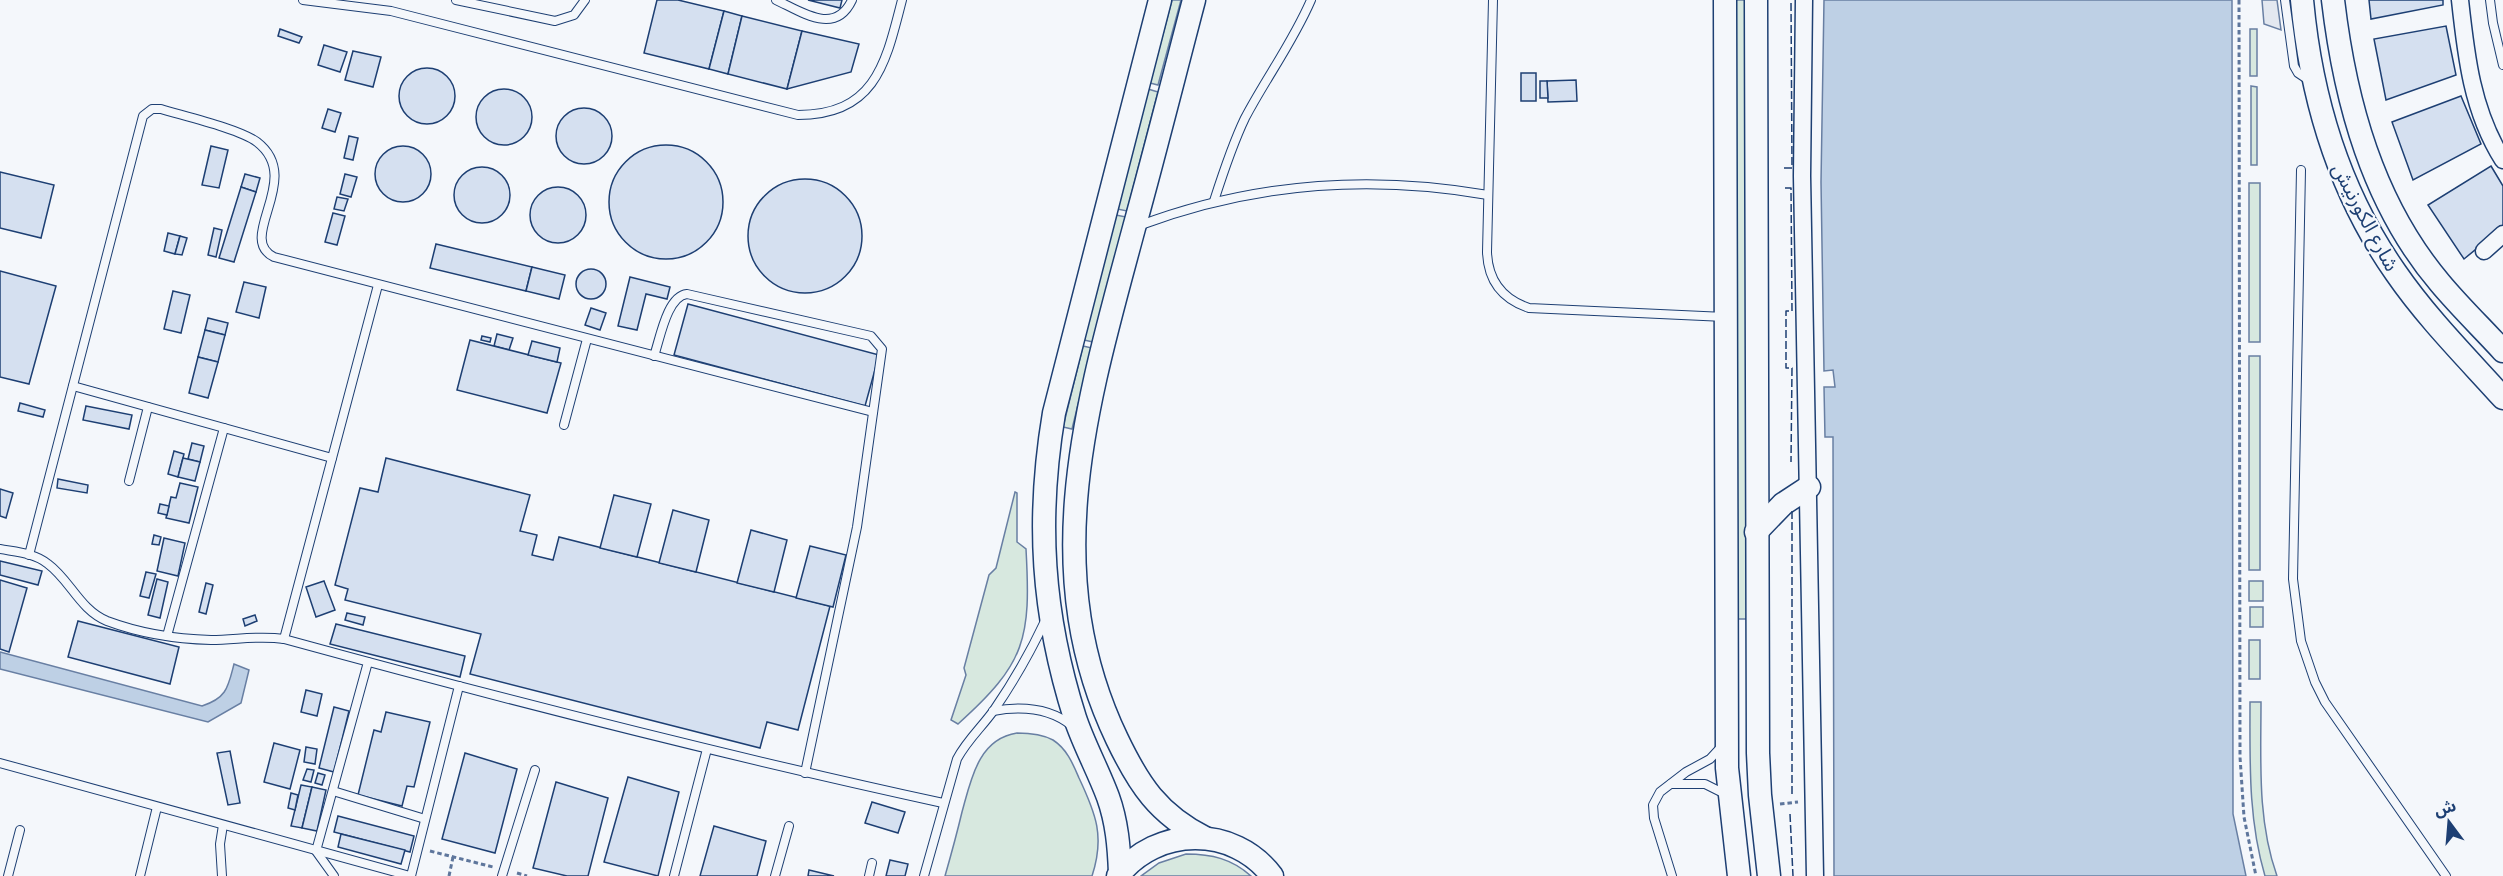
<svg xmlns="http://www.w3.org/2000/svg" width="2503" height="876" viewBox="0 0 2503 876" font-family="'Open Sans','Noto Sans Arabic',sans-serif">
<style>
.green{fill:#d7e8df;stroke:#687fa3;stroke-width:1.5}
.parking{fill:#e3e8f0;stroke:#687fa3;stroke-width:1.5}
.water{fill:#bed0e5;stroke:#687fa3;stroke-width:1.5}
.building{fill:#d5e0f0;stroke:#1d3f73;stroke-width:1.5}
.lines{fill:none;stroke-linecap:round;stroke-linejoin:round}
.lane-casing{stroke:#1d3f73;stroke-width:10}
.street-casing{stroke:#1d3f73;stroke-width:19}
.secondary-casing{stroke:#1d3f73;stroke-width:25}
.path{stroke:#5e769c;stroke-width:3;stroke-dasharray:4.5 3;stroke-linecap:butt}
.lane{stroke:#f4f7fb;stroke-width:8}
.street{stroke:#f4f7fb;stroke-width:16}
.secondary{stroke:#f4f7fb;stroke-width:22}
.fence{stroke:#1d3f73;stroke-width:1.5;stroke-dasharray:8 3;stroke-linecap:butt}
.labels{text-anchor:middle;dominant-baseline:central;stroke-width:4.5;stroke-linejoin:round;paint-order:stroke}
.street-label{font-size:20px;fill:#1d3f73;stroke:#f4f7fb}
</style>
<rect width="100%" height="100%" fill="#f4f7fb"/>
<g class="green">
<polygon points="1172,0 1181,0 1158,85 1150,83"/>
<polygon points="1736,0 1746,0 1747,619 1737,619"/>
<rect x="2250" y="29" width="7" height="47"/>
<polygon points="2251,86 2257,87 2257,165 2251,165"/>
<polygon points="1148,89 1158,92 1127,211 1117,209"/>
<rect x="2249" y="183" width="11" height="159"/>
<polygon points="1116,215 1126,217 1093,342 1084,340"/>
<polygon points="1083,346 1092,348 1072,429 1063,427"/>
<rect x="2249" y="356" width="11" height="214"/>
<path d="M1015,492L1017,493V542L1026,549C1031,639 1026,663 958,724L951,720L966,675L964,668L989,575L996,568Z"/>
<rect x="2249" y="581" width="14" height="20"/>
<rect x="2250" y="607" width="13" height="20"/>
<rect x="2249" y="640" width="11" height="39"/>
<path d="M2250,702H2261C2261,760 2257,820 2277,876H2265C2248,819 2250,761 2250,702Z"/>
<path d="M1017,733C1030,733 1042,734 1053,740C1067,749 1073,764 1079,778C1096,814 1105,837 1092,876H945C951,855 957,833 962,812C971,780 978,739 1017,733Z"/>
<path d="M1186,854C1212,854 1232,859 1251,876H1141L1159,863Z"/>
</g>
<polygon class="parking" points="2262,0 2277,0 2281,30 2264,24"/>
<g class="water">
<polygon points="1824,0 2232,0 2233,814 2246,876 1834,876 1833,437 1825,437 1824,387 1835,387 1833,370 1824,371 1821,182"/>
<path d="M0,652L202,706C227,698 228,687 234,664L249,670L241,703L208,722L0,669Z"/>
</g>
<g class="building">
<polygon points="657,0 678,0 724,11 709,69 644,53"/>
<polygon points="808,0 842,0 840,8"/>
<polygon points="2369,0 2443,0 2443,5 2371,19"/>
<polygon points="724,11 742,16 728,74 709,69"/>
<polygon points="742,16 802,31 787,89 728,74"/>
<polygon points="2446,26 2456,75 2386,100 2374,39"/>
<polygon points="280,29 302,37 299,43 278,36"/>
<polygon points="802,31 859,44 851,72 787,89"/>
<polygon points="324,45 347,52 340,72 318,65"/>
<polygon points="353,51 381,57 373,87 345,80"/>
<circle cx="427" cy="96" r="28"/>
<rect x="1521" y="73" width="15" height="28"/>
<polygon points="1576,80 1577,101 1548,102 1547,81"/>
<polygon points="1540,81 1547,81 1548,98 1540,98"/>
<circle cx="504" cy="117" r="28"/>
<polygon points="2461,96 2481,144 2413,180 2392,122"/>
<circle cx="584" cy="136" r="28"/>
<polygon points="328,109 341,113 335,132 322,128"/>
<polygon points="349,136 358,138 353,160 344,158"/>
<circle cx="666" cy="202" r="57"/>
<circle cx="403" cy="174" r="28"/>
<polygon points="211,146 228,150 219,188 202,185"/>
<polygon points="2491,166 2503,186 2503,227 2464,259 2428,205"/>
<circle cx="482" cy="195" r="28"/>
<polygon points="0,172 54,185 41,238 0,228"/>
<polygon points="245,174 260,178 256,192 241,187"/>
<polygon points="345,174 357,177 351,197 340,194"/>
<circle cx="805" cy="236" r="57"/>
<circle cx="558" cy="215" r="28"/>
<polygon points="241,187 256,192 234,262 219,258"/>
<polygon points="337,197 348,199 344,211 334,209"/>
<polygon points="333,213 345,216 337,245 325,242"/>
<polygon points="214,228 222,230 216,257 208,255"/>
<polygon points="168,233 180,236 175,254 164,251"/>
<polygon points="180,236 187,238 182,255 175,254"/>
<polygon points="436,244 532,267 526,291 430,268"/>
<polygon points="532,267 565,275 559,299 526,291"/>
<circle cx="591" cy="284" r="15"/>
<polygon points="0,271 56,286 29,384 0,377"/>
<polygon points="630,277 670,287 667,299 646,294 637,330 618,326"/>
<polygon points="244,282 266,287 259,318 236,312"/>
<polygon points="173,291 190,295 181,333 164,329"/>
<polygon points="688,304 879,355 865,406 674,355"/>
<polygon points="591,308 606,313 600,330 585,325"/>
<polygon points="208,318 228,323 225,335 205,330"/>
<polygon points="205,330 225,335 218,362 198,357"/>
<polygon points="497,334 513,338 509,350 494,346"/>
<polygon points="482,336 491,338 490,342 481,340"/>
<polygon points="470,340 561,363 547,413 457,390"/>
<polygon points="532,341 560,348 557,362 528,355"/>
<polygon points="198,357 218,362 208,398 189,393"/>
<polygon points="20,403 45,410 43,417 18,411"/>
<polygon points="86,406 132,415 129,429 83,420"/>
<polygon points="192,443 204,446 200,462 188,459"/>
<polygon points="174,451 184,454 178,477 168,474"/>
<polygon points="183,458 200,462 195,481 178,477"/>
<polygon points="386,458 530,495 520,531 537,535 532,555 553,560 559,537 830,606 798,730 767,722 760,748 470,674 481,634 345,600 348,589 335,585 360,488 378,492"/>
<polygon points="58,479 88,485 87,493 57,488"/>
<polygon points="180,483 198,487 189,523 166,518 171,497 176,498"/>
<polygon points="0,489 13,493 6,518 0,516"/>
<polygon points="614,495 651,504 637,557 600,548"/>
<polygon points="160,504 169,506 167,515 158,513"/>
<polygon points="673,510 709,520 696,572 659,563"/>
<polygon points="751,530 787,540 774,592 737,583"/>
<polygon points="154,535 161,537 159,545 152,544"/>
<polygon points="164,538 185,543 178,576 157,571"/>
<polygon points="810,546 846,555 833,607 796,598"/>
<polygon points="0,561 42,571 38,585 0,575"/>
<polygon points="146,572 156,574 149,598 140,596"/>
<polygon points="157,579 168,582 160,618 148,615"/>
<polygon points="0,580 27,588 9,652 0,649"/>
<polygon points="324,581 335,610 316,617 306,587"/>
<polygon points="206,583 213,585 206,614 199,612"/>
<polygon points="347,613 365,617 363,625 345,620"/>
<polygon points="255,615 257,621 245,626 243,619"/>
<polygon points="78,621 179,647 170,684 68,657"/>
<polygon points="336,624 465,656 460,677 330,644"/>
<polygon points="306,690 322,694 317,716 301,712"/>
<polygon points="334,707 349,711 334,772 319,768"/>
<polygon points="386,712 430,722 414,787 407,786 402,806 358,795 374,730 381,732"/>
<polygon points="274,743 300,750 290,789 264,782"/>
<polygon points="306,747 317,749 315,764 304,762"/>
<polygon points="230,751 240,803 228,805 217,753"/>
<polygon points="465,753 517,769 495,853 442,839"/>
<polygon points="307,769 314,770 311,782 303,780"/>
<polygon points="318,773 325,775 322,785 315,783"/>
<polygon points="628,777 679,792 658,876 604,862"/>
<polygon points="556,782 608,798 588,876 567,876 533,868"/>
<polygon points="301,785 312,787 302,828 291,826"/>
<polygon points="312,787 326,790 317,831 302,828"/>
<polygon points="291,793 298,795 295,810 288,808"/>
<polygon points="872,802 905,812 898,833 865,823"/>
<polygon points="338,816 414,836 410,852 334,832"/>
<polygon points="714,826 766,841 757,876 700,876"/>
<polygon points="341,834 405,850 401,864 338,847"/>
<polygon points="890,860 908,864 905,876 886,876"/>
<polygon points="809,870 834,876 808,876"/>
</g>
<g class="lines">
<defs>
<g id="lane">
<path d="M303,0L391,11L798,115C876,115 886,62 902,0"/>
<polyline points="456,0 555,21 574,15 585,0"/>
<path d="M776,0C802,12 835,36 852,0"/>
<path d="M1493,0L1487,252C1488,281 1502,299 1529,308L1725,317"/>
<polyline points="2285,0 2294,66 2298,73 2310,81"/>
<polyline points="2490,0 2493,23 2503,65"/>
<polyline points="2301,170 2293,579 2301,641 2315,682 2325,702 2446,876"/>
<path d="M1214,201C1223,173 1232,145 1245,118C1266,78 1293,42 1311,0"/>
<path d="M1138,226C1252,183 1368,174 1488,195"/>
<path d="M654,356C660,339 667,296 687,294L871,336L882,349L857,527L805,773"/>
<polyline points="73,386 332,458"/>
<polyline points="564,425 587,339"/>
<polyline points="129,481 148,407"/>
<path d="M0,549C16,552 35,553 48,564C70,580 80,610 107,621C139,633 176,639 211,640C236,640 259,635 284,639C503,699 722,755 943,803"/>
<path d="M29,555L143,116L152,109H161C184,116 240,129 257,142C305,179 235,238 274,257L873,412"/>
<polyline points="167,636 224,428"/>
<polyline points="284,639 378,285"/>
<path d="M993,711C1021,706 1049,707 1072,726"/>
<polyline points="0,763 410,876"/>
<polyline points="1671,784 1705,784 1727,795"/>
<polyline points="333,791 425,819"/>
<polyline points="8,876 20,830"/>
<polyline points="140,876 157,807"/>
<polyline points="222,876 220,844 223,825"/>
<polyline points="334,876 316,851 368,662"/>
<polyline points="411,876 459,686"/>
<polyline points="502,876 535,770"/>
<polyline points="674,876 707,749"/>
<polyline points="775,876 789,826"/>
<polyline points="869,876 872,863"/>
<path d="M924,876L957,759C967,740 982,727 994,710C1014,681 1031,651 1046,619"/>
<polyline points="1672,876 1654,818 1653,805 1660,792 1686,772 1710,759 1723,745"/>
</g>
<g id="street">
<polyline points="1804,0 1802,176 1815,876"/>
<path d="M2460,0C2466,56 2472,111 2503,160"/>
<polyline points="2484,251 2503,234"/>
</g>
<g id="secondary">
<path d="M1194,0C1174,76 1155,152 1134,228C1088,400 1035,568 1117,739C1139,785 1158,814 1205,838"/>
<polyline points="1725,0 1727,768 1739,876"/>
<polyline points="1756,0 1758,753 1760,795 1769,876"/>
<path d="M2302,0C2311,98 2339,192 2396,273C2427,318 2467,358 2503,398"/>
<path d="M2333,0C2345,102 2373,204 2440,283C2460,307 2482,328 2503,351"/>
<polyline points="1756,532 1783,504 1809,487"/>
<path d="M1120,873C1119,847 1117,822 1108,797C1098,770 1084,745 1075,718C1042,614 1036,520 1054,413L1160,0"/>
<path d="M1118,876C1156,826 1234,825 1272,876"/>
</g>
</defs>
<use href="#lane" class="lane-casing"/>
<use href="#street" class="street-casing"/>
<use href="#secondary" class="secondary-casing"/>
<g class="path">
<polyline points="2239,0 2240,757 2244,817 2256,876"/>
<polyline points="1780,804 1798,802"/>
<polyline points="430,851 493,867"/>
<polyline points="517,873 527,876"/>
<polyline points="449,876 453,857"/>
</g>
<use href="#lane" class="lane"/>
<use href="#street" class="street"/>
<use href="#secondary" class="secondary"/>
<g class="fence">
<polyline points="1784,168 1792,168 1791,0"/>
<polyline points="1785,188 1791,188 1792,311 1786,311 1786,368 1792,368 1791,462"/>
<polyline points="1792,794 1792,511"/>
<polyline points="1790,814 1793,876"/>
</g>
</g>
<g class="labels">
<g class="street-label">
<text transform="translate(2366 217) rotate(62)">شارع الكورنيش</text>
</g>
</g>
<g transform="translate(2449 822) rotate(344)" stroke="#f4f7fb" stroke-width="4.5" paint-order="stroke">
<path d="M0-4.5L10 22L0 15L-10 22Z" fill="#1d3f73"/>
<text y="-9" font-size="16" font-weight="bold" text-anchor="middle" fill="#1d3f73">ش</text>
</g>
</svg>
